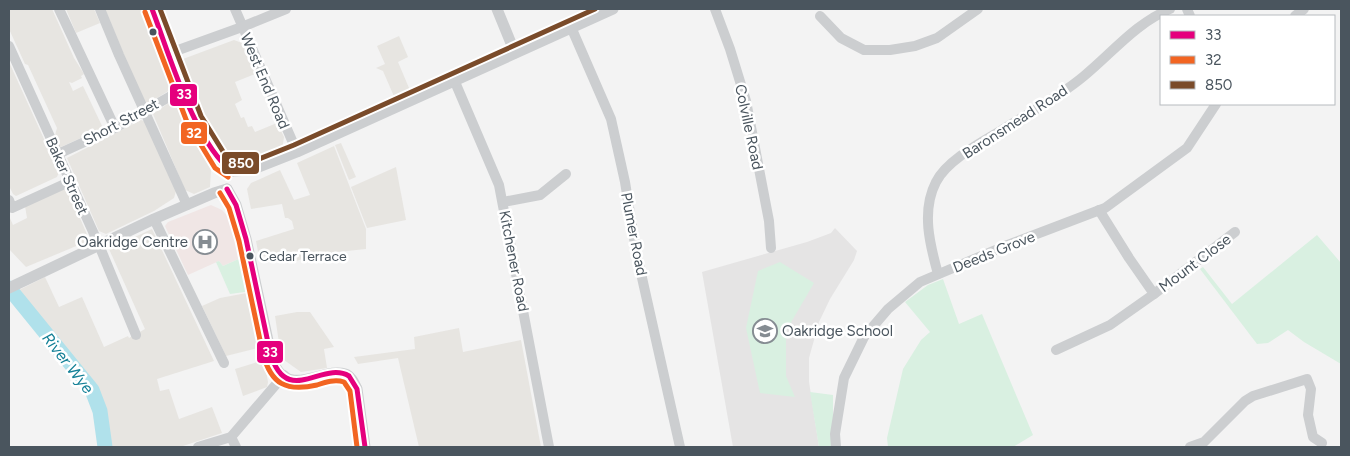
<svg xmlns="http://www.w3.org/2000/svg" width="1350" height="456" viewBox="0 0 1350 456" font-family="Figtree,sans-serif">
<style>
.commercial{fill:#e7e5e1}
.education{fill:#e5e4e4}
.medical{fill:#f0e6e5}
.green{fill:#d9f0e1}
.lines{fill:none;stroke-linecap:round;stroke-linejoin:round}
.river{stroke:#b0e1eb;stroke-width:15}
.minor{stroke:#ccced0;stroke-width:10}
.tertiary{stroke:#ccced0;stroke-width:11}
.bus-1-casing{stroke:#fff;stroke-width:9}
.bus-2-casing{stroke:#fff;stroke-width:9}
.bus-3-casing{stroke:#fff;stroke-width:9}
.bus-1{stroke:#e5007d;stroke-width:5}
.bus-2{stroke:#f26522;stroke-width:5}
.bus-3{stroke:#7a4b2a;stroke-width:5}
.bus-dot{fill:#4a555e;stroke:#fff;stroke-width:2}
.labels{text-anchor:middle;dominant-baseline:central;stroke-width:5;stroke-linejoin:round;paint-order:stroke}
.bus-label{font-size:14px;fill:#4a555e;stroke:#fff;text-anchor:start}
.street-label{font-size:15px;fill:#4a555e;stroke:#fff}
.poi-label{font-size:15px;fill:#4a555e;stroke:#fff;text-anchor:end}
.water-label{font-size:16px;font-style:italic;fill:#158197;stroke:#fff}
.line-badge{stroke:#fff;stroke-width:2}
.badge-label{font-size:14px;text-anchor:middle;font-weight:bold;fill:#fff}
</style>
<rect width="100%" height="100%" fill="#f3f3f3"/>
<g class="commercial">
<polygon points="9,9 52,9 74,58 84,74 81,76 82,78 72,83 69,82 73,91 83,86 103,128 61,147 57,146 54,139 57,128 28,65 25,64 9,29"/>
<polygon points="66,9 94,9 100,23 76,33"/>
<polygon points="105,9 141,9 171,87 170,90 149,103 143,101"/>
<polygon points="399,36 408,57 398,62 412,95 396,101 383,71 376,68 385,64 377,46"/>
<polygon points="234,40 242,43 255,74 235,82 242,100 235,104 241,118 244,117 248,127 252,126 255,132 277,123 284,137 282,150 244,158 232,155 226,150 197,106 195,98 191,99 181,66 183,59"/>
<polygon points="9,62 59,172 57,177 16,196 13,194 9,186"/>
<polygon points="170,102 177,104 192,137 211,169 210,187 194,194 185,190 153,114"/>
<polygon points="141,120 147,122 176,191 174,198 154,211 106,234 99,231 67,158"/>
<polygon points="341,143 356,177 349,180 335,145"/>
<polygon points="334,146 366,229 366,249 318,254 287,264 284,251 259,257 256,241 294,229 292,221 288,218 285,218 282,204 251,209 247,189 251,183 280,170 294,200 310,195 297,163"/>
<polygon points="396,167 406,220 367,228 351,187"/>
<polygon points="67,188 89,239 86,242 26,267 9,249 9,216 13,225 27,218 25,206"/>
<polygon points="152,229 214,361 157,379 160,391 169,389 179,419 212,407 222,433 180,447 105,447 101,403 98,393 83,374 75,368 54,340 52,333 32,310 27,307 17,291 45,277 59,307 82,297 104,347 128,336 129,338 145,329 109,249"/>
<polygon points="252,292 262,347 226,356 202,306 220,298"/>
<polygon points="297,312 310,312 334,347 324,349 327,368 301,372 284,360 281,356 275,316"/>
<polygon points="459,328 463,352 521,340 541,447 419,447 398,358 358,364 354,357 415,349 414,337"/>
<polygon points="264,360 268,382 267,387 243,396 235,369"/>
</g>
<polygon class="education" points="835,228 857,251 854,260 830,299 819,322 809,358 809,382 819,447 733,447 702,272 807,242 831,233"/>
<polygon class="medical" points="211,205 222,210 229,218 243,257 223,266 219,261 188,275 165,226 168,222"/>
<g class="green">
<polygon points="1317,235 1341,263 1341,364 1304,342 1288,330 1268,343 1257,344 1200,269 1203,267 1232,304"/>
<polygon points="243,257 252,291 230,294 216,262 219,261 223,266"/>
<polygon points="780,262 814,283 786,331 786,376 795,397 760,393 746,328 758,271"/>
<polygon points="943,279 959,324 982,314 1033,435 1013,447 888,447 887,438 903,369 921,340 930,332 905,302 928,285"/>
<polygon points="810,392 833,395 833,447 819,447"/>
</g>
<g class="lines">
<polyline class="river" points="9,288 92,390 100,411 105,447"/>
<g class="minor">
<polyline points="59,9 115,128"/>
<polyline points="100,9 119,55 187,205"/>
<polyline points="235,9 297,152"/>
<polyline points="715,9 730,49 746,101 769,221 771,248"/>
<polyline points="1187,9 1190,16"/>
<polyline points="820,16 841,38 864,50 890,50 915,46 937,38 978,9"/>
<polyline points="1295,16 1304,9"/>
<polyline points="571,27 611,119 625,182 636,251 680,447"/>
<polyline points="9,46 99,245 136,335"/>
<polyline points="170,53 242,27 286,9"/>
<polyline points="455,82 499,185 549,447"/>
<polyline points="58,154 115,128 183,89"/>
<polyline points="9,200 12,208 69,182"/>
<polyline points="503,202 540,195 566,174"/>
<polyline points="154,219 224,363"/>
<path d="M938,274C930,245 921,211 936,182C947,160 982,142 1002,130C1029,113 1059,97 1084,76C1113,52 1136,23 1170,9"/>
<polyline points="1154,294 1235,232"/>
<polyline points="1056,350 1110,325 1154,294 1129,258 1099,210"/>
<polyline points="231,437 236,447"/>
<polyline points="198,447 231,437 284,375"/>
<polyline points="836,447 835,434 844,378 864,337 888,309 920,282 1005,246 1105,208 1187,148 1216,104"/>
<polyline points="1190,447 1204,442 1245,401 1253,396 1307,379 1311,389 1308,415 1313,437 1322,443"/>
</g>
<g class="tertiary">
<polyline points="152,9 194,119 221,163 232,171"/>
<polyline points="497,9 515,53"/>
<polyline points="232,171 251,170 297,152 613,9"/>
<path d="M227,189L236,205L246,239L270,350C271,355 273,361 275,366C290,397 325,367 345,374C351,376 354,383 357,389L365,447"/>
<polyline points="9,288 154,219 214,193 227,189"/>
</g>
<defs>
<g id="bus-1">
<path d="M152,9C169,53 195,144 232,171"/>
<path d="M227,189L236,205L246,239L270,352C286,409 322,360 349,376L357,389L365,447"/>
</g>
<g id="bus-2">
<polyline points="145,12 187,122 215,168 228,177"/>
<path d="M220,193L229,208L239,241L263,354C271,384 286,392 317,385C326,382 335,379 344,382L350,391L357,447"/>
</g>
<polyline id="bus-3" points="160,9 201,116 227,158 234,163 249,163 294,145 595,9"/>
</defs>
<use href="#bus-1" class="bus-1-casing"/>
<use href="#bus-2" class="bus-2-casing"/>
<use href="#bus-3" class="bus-3-casing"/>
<use href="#bus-1" class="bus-1"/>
<use href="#bus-2" class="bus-2"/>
<use href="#bus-3" class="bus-3"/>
</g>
<defs>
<symbol id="hospital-ring" viewBox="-11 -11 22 22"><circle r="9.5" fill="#fff" stroke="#858c92" stroke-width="1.5"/><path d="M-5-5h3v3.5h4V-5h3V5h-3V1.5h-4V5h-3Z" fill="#858c92"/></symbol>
<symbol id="school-ring" viewBox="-11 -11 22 22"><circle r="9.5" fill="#fff" stroke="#858c92" stroke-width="1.5"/><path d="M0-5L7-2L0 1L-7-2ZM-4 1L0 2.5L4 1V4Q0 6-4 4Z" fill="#858c92"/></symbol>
</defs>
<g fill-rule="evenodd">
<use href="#hospital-ring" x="191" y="228" width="28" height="28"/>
<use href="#school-ring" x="751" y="317" width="28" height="28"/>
</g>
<g class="bus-dot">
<circle cx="153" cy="32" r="4.5"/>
<circle cx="250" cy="256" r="4.5"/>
</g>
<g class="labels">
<g class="bus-label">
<text x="259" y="256">Cedar Terrace</text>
</g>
<g class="street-label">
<text transform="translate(265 81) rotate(67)">West End Road</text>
<text transform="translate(121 122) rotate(-28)">Short Street</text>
<text transform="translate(1015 122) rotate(-33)">Baronsmead Road</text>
<text transform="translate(749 127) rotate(78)">Colville Road</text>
<text transform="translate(67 176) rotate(66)">Baker Street</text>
<text transform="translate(634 234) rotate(79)">Plumer Road</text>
<text transform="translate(994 252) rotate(-22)">Deeds Grove</text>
<text transform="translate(514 261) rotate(79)">Kitchener Road</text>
<text transform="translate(1195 263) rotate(-37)">Mount Close</text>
</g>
<g class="poi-label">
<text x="188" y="242">Oakridge Centre</text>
<text x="782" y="331" text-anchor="start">Oakridge School</text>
</g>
<g class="water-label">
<text transform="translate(68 363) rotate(52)">River Wye</text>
</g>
</g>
<g class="line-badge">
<rect x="169" y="83" width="29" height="24" rx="5" fill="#e5007d"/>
<rect x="180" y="121" width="28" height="24" rx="5" fill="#f26522"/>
<rect x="221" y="151" width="39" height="24" rx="5" fill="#7a4b2a"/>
<rect x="256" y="340" width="28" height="24" rx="5" fill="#e5007d"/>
</g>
<g class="badge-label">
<text x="184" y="99">33</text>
<text x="194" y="138">32</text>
<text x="241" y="168">850</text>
<text x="270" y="357">33</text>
</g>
<rect width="1350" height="456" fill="none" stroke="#4a555e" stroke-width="20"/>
<rect x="1160" y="15" width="175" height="90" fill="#ffffff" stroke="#b7bbbf"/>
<rect x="1170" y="31" width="25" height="8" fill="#e5007d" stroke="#b7bbbf"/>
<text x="1205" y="40" font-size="15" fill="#4a555e">33</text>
<rect x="1170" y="56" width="25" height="8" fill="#f26522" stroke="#b7bbbf"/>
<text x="1205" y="65" font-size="15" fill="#4a555e">32</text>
<rect x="1170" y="81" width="25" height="8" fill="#7a4b2a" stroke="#b7bbbf"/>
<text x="1205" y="90" font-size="15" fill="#4a555e">850</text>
</svg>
